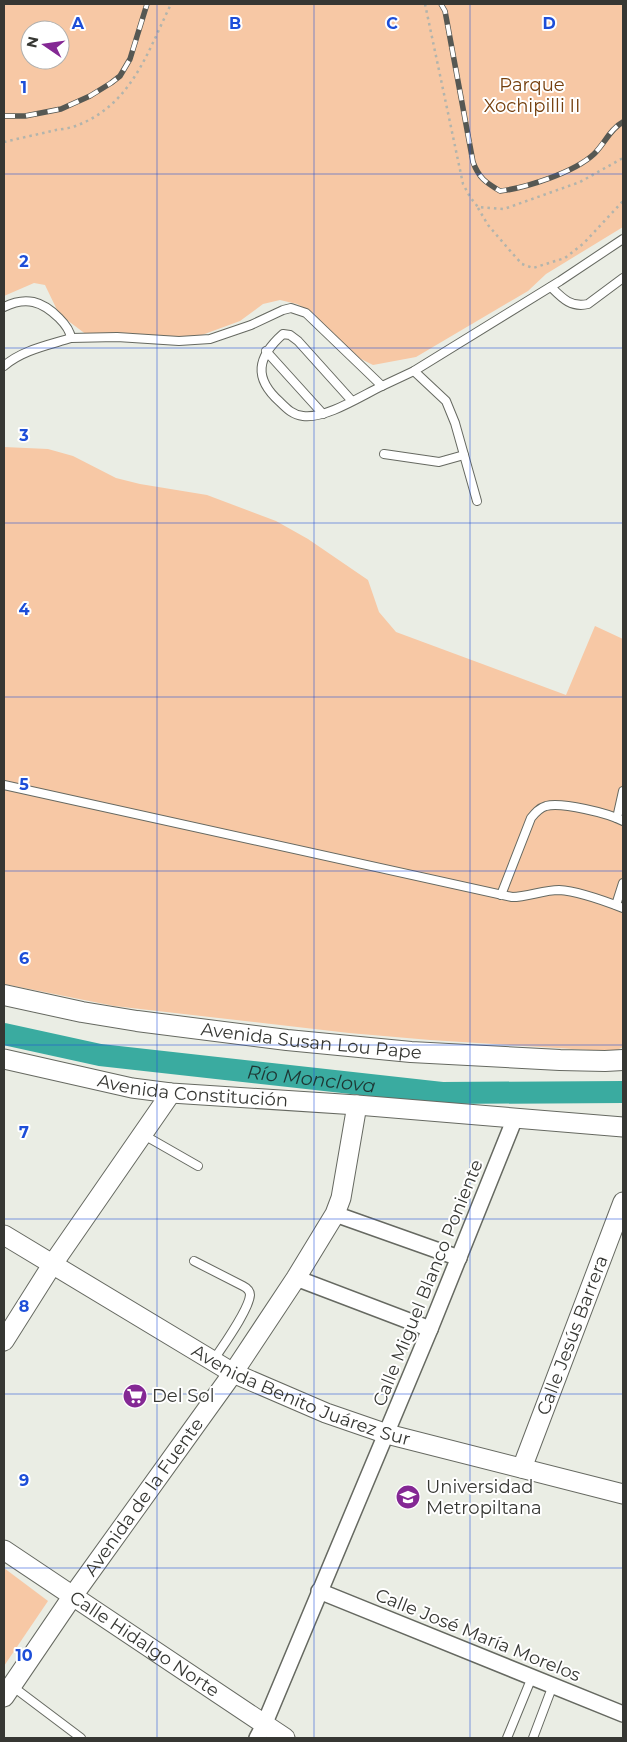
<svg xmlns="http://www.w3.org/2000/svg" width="627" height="1742" viewBox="0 0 627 1742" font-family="Montserrat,sans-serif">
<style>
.green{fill:#f7c8a5;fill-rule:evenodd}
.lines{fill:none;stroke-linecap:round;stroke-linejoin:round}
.river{stroke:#3aaba0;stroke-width:22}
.service-casing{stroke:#666961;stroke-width:10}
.minor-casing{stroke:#666961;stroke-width:18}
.tertiary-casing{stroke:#666961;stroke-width:21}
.secondary-casing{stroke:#666961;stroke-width:22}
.path{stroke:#b2b4ac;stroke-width:2.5;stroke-dasharray:2.5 4;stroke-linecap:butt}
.service{stroke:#fff;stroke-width:8}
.minor{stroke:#fff;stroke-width:15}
.tertiary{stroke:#fff;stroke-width:19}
.secondary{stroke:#fff;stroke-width:20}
.rail-casing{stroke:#565853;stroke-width:5.5}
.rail{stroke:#fff;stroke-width:4;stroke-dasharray:11;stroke-linecap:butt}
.grid{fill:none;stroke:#1d4ed8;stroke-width:1;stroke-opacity:0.55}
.labels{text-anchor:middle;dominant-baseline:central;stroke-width:4;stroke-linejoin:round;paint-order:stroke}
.park-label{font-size:18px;fill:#75400f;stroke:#fff}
.street-label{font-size:18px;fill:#363733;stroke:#fff}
.poi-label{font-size:18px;fill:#363733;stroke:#fff;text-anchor:start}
.water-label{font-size:19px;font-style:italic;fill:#1e3633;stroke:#fff}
.grid-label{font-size:16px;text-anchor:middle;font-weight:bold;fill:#1d4ed8;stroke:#fff;stroke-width:4;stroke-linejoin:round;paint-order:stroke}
</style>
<rect width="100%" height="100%" fill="#eaede4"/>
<g class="green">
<path d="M4,4H623V227L546,274L528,291L416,357L373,365L349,353L312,312L297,304L280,300L263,304L240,321L191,339L87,335L59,314L45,285L34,283L4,296ZM30,30H60V60H30Z"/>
<polygon points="4,447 48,449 73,456 116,478 140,484 207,495 276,521 308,539 368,580 379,612 396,632 566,695 595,626 623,639 623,1047 617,1050 606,1051 430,1040 349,1033 114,1006 4,984"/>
<polygon points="4,1568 48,1601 4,1666"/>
</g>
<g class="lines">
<path class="river" id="s1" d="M4,1034L100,1055L442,1093L623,1092"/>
<defs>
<g id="service">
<path d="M551,287C562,298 571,308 588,304L623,278"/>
<path d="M4,307C26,296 42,301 59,318C65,324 70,330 71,338L117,337L179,341L210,339L251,325L283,310L291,308L306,313L382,386L414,371L560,281L623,239"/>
<polyline points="266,351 323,414"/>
<path d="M4,366C22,350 49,345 71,338"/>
<polyline points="414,371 446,401 455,423 477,501"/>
<path d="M352,401L298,341L290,335L283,334C257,357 253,378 280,402C287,409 293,415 303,416C326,419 361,396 382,386"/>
<polyline points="384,454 439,462 464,455"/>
<path d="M4,785L512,897C528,897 543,890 559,890C578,891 605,901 623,908"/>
<polyline points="617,818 623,791"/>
<path d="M501,895L531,818C535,813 539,808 546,806C562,802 608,813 623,821"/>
<polyline points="616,905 623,883"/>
<polyline points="142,1134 198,1166"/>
<path d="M194,1261L243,1286C247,1288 250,1290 250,1295C249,1310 222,1347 213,1361"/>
<polyline points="12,1686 81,1738"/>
<polyline points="507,1738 532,1677"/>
<polyline points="533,1738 553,1685"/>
</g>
<g id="minor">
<polyline points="335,1214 459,1258"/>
<polyline points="296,1278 430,1329"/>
<polyline points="319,1591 623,1714"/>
<polyline points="257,1738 264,1725 430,1329 515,1118"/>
</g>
<g id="tertiary">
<path id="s2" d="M4,1059L132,1088L171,1093L357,1105L623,1127"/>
<path id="s3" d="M4,1235L233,1373L326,1413L387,1434L623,1494"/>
<polyline points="4,1341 52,1265 171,1093"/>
<path id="s4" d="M522,1468L623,1202"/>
<path id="s5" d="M4,1550L285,1738"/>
<path id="s6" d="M4,1697L72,1597L233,1373L296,1278L335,1214L341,1198L357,1105"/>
</g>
<g id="secondary">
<path id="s7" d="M4,995L82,1012L137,1021L287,1040L411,1052L560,1060L605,1061L623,1060"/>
</g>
</defs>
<use href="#service" class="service-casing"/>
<use href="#minor" class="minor-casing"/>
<use href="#tertiary" class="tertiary-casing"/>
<use href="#secondary" class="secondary-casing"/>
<g class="path">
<polyline points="425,4 463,184 470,197 478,207 504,209 580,182 623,158"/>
<path d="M4,142C21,138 39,134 56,130C63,129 71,128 78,125C132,104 148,51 171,4"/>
<polyline points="478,208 488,225 512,253 522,264 533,268 565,258 584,243 623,201"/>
</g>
<use href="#service" class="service"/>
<use href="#minor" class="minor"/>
<use href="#tertiary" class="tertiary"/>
<use href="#secondary" class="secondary"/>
<defs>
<g id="rail">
<path d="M441,4L445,11L473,162C479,178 485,182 500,191C526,188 575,172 594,154C605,143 610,129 623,122"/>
<polyline points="4,116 25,116 61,109 90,96 111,83 120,76 130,59 147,4"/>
</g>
</defs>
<use href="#rail" class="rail-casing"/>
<use href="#rail" class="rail"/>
</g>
<path class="grid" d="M157,4V1738M314,4V1738M470,4V1738M4,174H623M4,348H623M4,523H623M4,697H623M4,871H623M4,1045H623M4,1219H623M4,1394H623M4,1568H623"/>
<defs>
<symbol id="supermarket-disc" viewBox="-11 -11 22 22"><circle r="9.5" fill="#842894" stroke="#fff"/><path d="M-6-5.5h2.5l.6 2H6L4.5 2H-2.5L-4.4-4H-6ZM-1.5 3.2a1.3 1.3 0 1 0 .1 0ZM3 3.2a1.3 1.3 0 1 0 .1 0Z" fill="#fff"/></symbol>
<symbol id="university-disc" viewBox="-11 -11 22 22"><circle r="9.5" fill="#842894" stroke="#fff"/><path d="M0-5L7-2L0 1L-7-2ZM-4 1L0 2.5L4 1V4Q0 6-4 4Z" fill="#fff"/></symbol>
</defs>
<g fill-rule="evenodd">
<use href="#supermarket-disc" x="121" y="1382" width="28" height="28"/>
<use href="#university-disc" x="394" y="1483" width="28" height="28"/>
</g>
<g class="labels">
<g class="park-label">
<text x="532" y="85">Parque<tspan x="532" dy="21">Xochipilli II</tspan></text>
</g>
<g class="street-label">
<text stroke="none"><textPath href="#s7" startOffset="311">Avenida Susan Lou Pape</textPath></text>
<text stroke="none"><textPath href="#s2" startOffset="192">Avenida Constitución</textPath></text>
<text transform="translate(428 1283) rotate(-68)">Calle Miguel Blanco Poniente</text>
<text stroke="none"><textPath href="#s4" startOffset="142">Calle Jesús Barrera</textPath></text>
<text stroke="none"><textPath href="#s3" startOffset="339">Avenida Benito Juárez Sur</textPath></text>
<text stroke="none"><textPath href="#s6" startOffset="244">Avenida de la Fuente</textPath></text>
<text transform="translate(478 1635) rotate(22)">Calle José María Morelos</text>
<text stroke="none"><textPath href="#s5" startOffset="169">Calle Hidalgo Norte</textPath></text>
</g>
<g class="poi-label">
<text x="152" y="1396">Del Sol</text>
<text x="426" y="1487">Universidad<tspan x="426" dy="21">Metropiltana</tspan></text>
</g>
<g class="water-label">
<text stroke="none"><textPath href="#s1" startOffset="311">Río Monclova</textPath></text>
</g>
</g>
<g class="grid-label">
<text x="78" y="29">A</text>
<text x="235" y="29">B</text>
<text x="392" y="29">C</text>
<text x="549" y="29">D</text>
<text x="24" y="93">1</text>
<text x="24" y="267">2</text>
<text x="24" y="441">3</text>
<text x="24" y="615">4</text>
<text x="24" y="790">5</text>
<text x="24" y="964">6</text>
<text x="24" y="1138">7</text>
<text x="24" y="1312">8</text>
<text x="24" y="1486">9</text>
<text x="24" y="1661">10</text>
</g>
<rect width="627" height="1742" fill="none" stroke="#363733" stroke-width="10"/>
<g transform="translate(45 45) rotate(283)"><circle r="24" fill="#ffffff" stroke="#afafad"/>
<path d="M0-4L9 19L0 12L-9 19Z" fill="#842894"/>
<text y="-8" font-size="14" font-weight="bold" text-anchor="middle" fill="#363733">N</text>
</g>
</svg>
